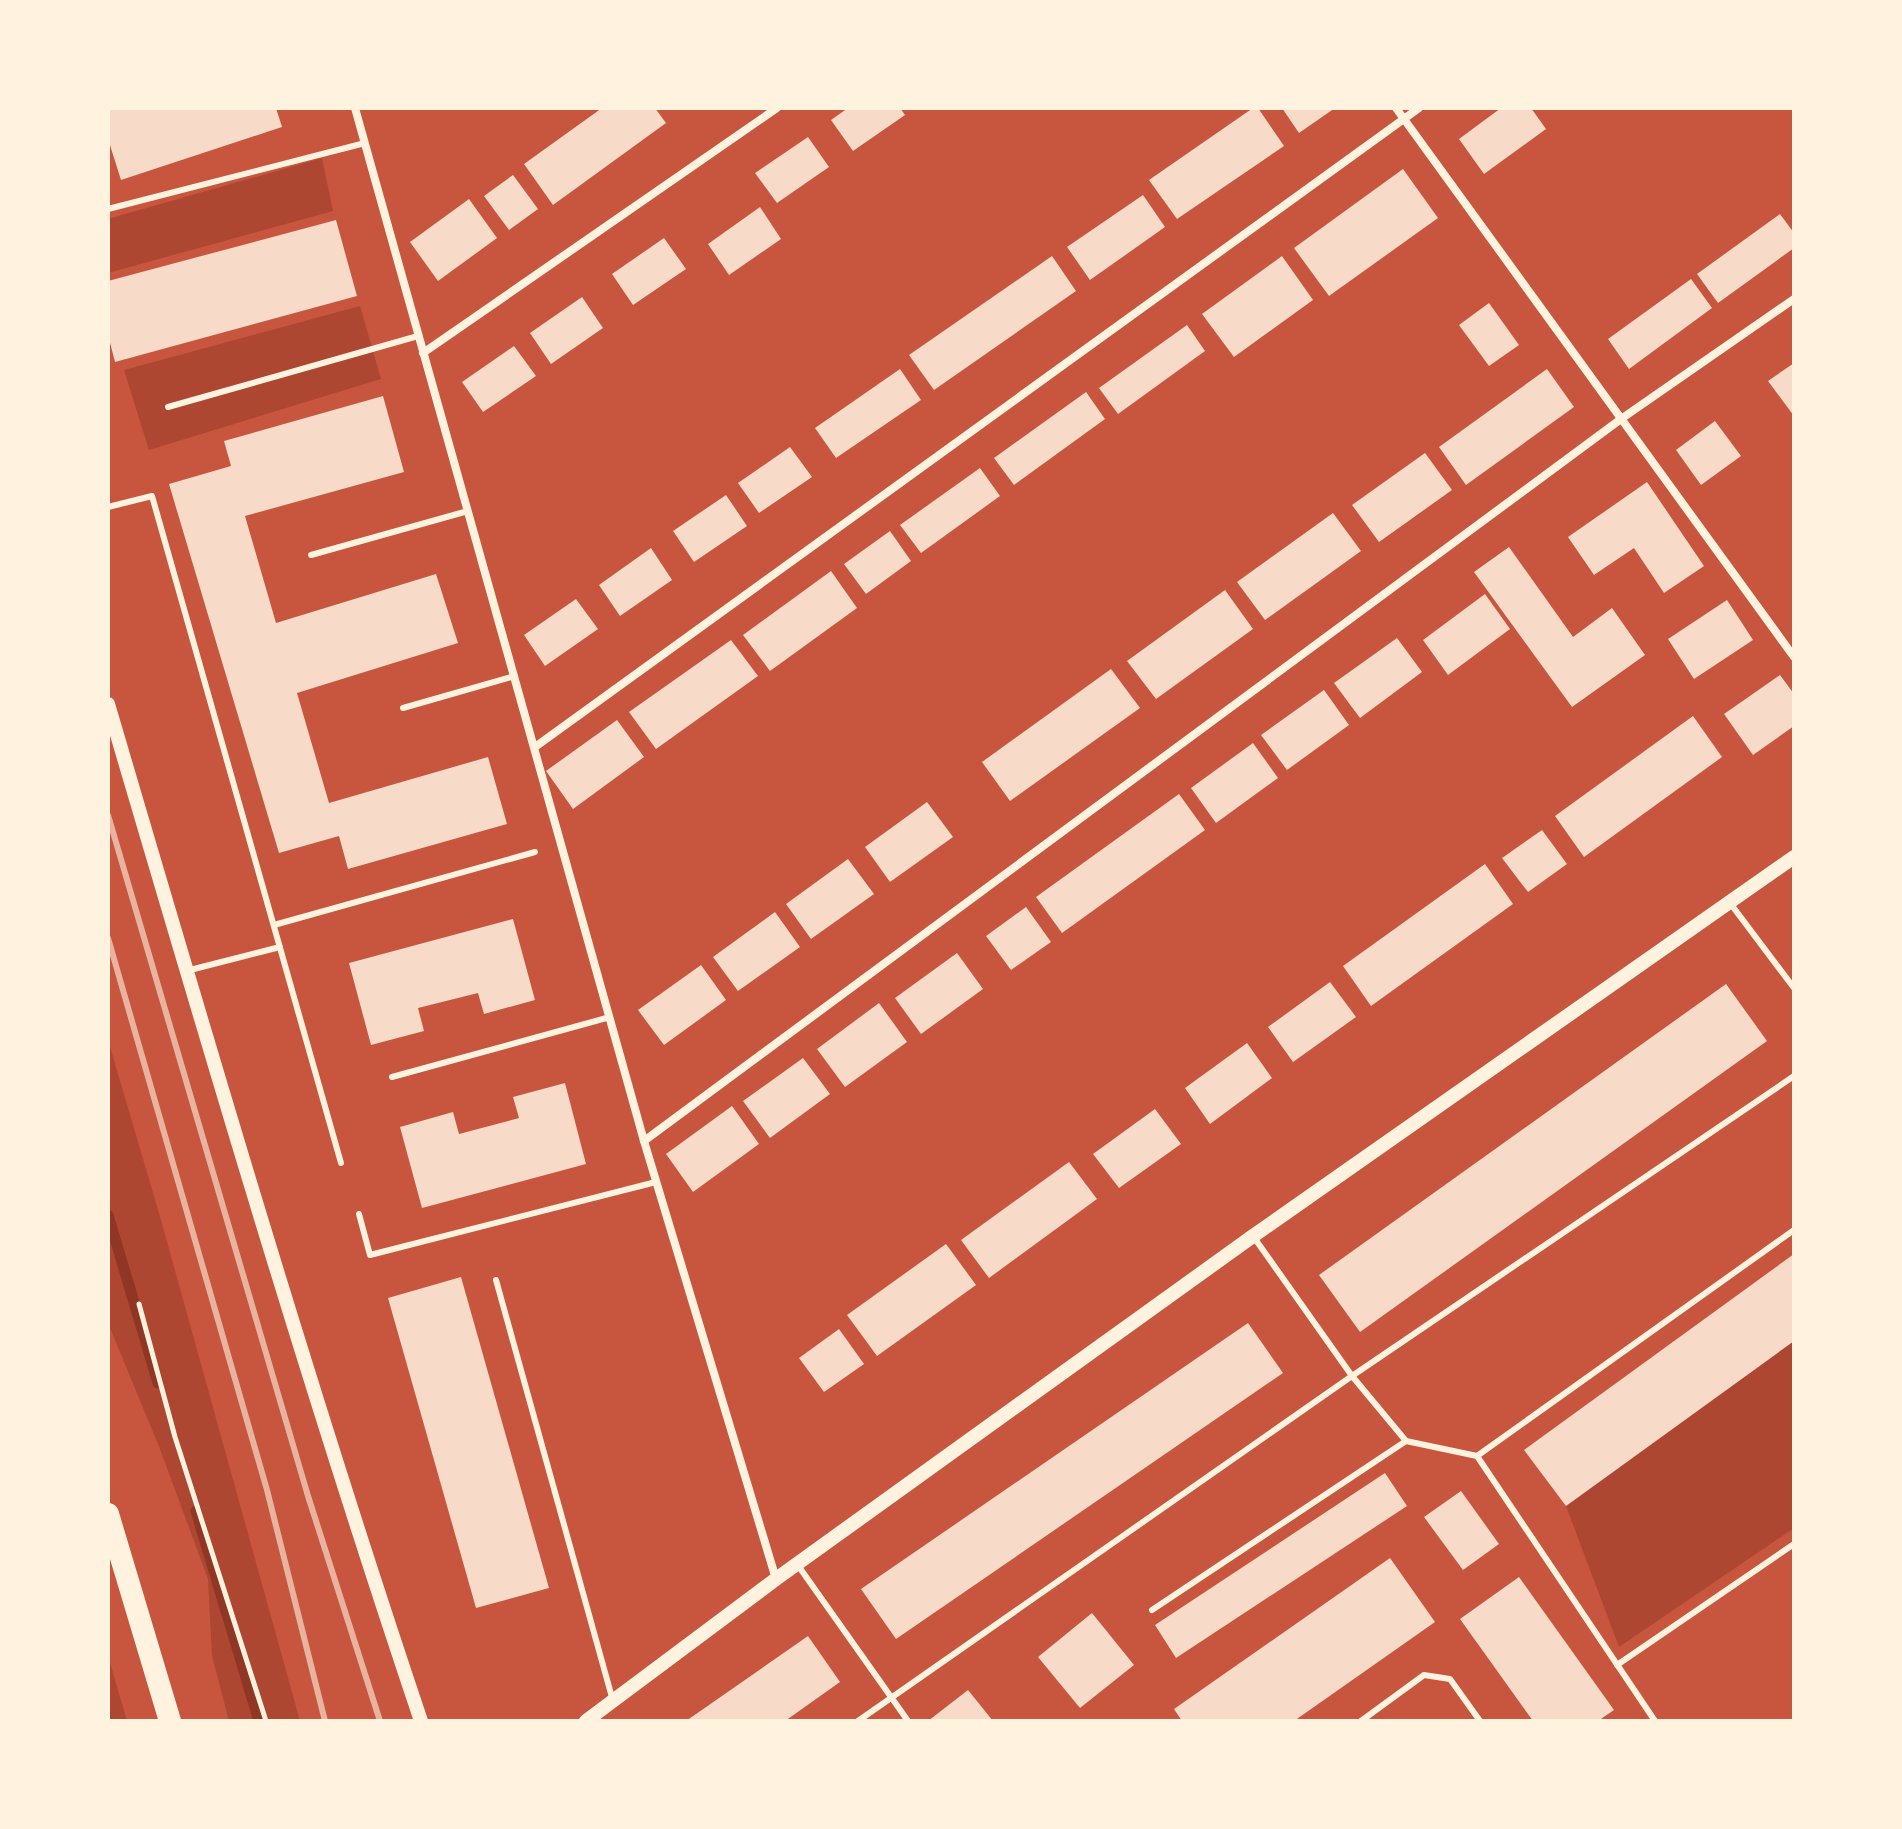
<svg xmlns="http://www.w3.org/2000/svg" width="1902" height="1829" viewBox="0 0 1902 1829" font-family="'Sofia Sans Condensed',sans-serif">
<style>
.green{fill:#ae4732}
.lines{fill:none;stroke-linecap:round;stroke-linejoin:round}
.stream{stroke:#8f3625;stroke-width:11}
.building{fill:#f7dbc8}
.path{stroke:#fff3e0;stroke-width:5}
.service{stroke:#fff3e0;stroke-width:6}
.minor{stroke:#fff3e0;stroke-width:8}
.tertiary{stroke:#fff3e0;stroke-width:14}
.trunk{stroke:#fff3e0;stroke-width:22}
.rail{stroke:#e9b49f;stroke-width:6}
</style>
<rect width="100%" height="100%" fill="#c8553d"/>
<g class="green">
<polygon points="322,158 333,211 108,273 108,219"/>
<polygon points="360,306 381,379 149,450 124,370"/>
<polygon points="108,1040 161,1220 300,1721 229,1721 212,1656 208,1579 160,1449 108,1323"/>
<polygon points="1794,1341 1794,1528 1619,1647 1566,1506"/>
<polygon points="108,1656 127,1721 108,1721"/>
</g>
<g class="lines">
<g class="stream">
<polyline points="108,1215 158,1383"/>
<polyline points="196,1511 259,1721"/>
</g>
</g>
<g class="building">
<polygon points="108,108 276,108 282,127 121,180 108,139"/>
<polygon points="602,108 655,108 666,123 553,205 524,164"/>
<polygon points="848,108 900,108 905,115 853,151 831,120"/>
<polygon points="1253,108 1258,108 1284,146 1177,219 1149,180"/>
<polygon points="1282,108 1335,108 1299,133"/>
<polygon points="1501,108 1531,108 1546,129 1484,174 1459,139"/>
<polygon points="808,137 829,167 777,203 755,173"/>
<polygon points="1403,169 1438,218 1329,296 1294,248"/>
<polygon points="513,175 538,209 509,230 484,196"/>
<polygon points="1143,195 1165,227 1090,280 1067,247"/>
<polygon points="469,199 497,238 438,281 410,242"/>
<polygon points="760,207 781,239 729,275 708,244"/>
<polygon points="1780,214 1794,233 1794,248 1718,303 1697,274"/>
<polygon points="336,220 357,296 115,362 108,335 108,281"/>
<polygon points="664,238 686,269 633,305 612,274"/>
<polygon points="1052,256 1076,291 934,390 909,355"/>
<polygon points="1282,256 1313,300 1234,357 1202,314"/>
<polygon points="1691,279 1712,308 1629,369 1608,339"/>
<polygon points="582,297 603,328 551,364 530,333"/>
<polygon points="1489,303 1519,345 1489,366 1459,325"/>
<polygon points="1187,325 1205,351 1118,414 1099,388"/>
<polygon points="514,346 536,376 483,412 462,382"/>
<polygon points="1794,363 1794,416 1768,381"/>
<polygon points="900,369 921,400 836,458 815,428"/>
<polygon points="1547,369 1574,407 1466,485 1439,447"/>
<polygon points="1086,392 1105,419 1014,485 994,458"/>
<polygon points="383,396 404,472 245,516 276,623 436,574 458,643 297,693 329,803 488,757 507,824 348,869 339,836 279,853 169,484 231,466 224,441"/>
<polygon points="1715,421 1741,456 1701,485 1676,450"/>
<polygon points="790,447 812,477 759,513 738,483"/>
<polygon points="1425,453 1452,490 1379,542 1352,505"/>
<polygon points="980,468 1000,496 921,553 900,525"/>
<polygon points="1647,482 1704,566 1664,593 1634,548 1594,575 1568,537"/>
<polygon points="726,495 747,526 694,562 673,531"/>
<polygon points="1333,513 1361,551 1265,620 1237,582"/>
<polygon points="890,531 911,561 866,594 844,564"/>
<polygon points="1509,547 1573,637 1612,608 1645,655 1572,707 1474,572"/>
<polygon points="651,548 672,580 620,616 599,585"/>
<polygon points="831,571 857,608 770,671 743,635"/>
<polygon points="1225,590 1253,629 1156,699 1127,661"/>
<polygon points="1485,594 1510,629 1448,675 1423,640"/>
<polygon points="576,599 598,629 545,666 524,635"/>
<polygon points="1727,600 1753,640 1694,679 1668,639"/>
<polygon points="1397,638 1422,672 1360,718 1334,683"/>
<polygon points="731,640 758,676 656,749 629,712"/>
<polygon points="1111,669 1140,708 1010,801 982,762"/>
<polygon points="1780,675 1794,694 1794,726 1753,755 1724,714"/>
<polygon points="1324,690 1349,725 1287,770 1261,735"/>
<polygon points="1693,716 1722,757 1584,857 1555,816"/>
<polygon points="617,720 644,757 573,809 546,771"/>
<polygon points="1253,743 1278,778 1216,823 1191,788"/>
<polygon points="1179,794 1205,830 1062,933 1036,897"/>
<polygon points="927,802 953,837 890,882 865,847"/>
<polygon points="1542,830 1567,864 1528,892 1502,858"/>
<polygon points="848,859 874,894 811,939 786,904"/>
<polygon points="1485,864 1513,904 1371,1006 1343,966"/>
<polygon points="1026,907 1051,942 1011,970 986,936"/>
<polygon points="775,912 800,947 738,991 713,957"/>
<polygon points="513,919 535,1000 484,1014 478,993 418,1008 424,1031 371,1045 349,963"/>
<polygon points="957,953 983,989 921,1034 895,998"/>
<polygon points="701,965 726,1000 664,1045 638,1010"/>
<polygon points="1330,982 1356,1017 1293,1062 1268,1027"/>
<polygon points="1726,984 1767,1041 1360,1332 1319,1275"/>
<polygon points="879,1003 907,1042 845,1087 817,1049"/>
<polygon points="1247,1043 1272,1078 1210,1124 1185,1088"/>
<polygon points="803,1058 830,1094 770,1138 743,1101"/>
<polygon points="565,1083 586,1164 422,1208 400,1127 453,1112 459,1134 519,1118 513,1097"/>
<polygon points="732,1106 759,1144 693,1192 666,1154"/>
<polygon points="1155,1109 1181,1144 1119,1188 1093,1154"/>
<polygon points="1069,1162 1097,1199 989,1278 961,1240"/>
<polygon points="946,1244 976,1285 877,1356 847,1315"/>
<polygon points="1794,1254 1794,1341 1566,1506 1524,1450"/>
<polygon points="461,1277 549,1588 476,1608 388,1298"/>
<polygon points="1248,1323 1283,1373 896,1639 861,1589"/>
<polygon points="839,1329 864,1364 824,1392 799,1358"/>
<polygon points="1385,1473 1407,1506 1176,1658 1155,1625"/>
<polygon points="1461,1491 1499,1544 1463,1570 1424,1517"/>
<polygon points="1390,1558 1435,1622 1294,1721 1182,1721 1174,1709"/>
<polygon points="1519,1577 1614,1710 1598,1721 1533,1721 1460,1619"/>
<polygon points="1092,1613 1134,1665 1080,1708 1038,1657"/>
<polygon points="808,1636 840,1682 785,1721 686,1721"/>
<polygon points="968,1690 993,1721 928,1721"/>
</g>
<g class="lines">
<polyline class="path" points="139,1304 175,1437 266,1721"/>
<g class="service">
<polyline points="108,209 365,143"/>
<polyline points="168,407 418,336"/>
<polyline points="108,507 152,496 341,1163"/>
<polyline points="311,555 468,511"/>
<polyline points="403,708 515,676"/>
<polyline points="1730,903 1794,988"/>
<polyline points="274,925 535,852"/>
<polyline points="186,971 280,947"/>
<polyline points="392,1077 610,1017"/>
<polyline points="359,1214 370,1255 656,1182"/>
<polyline points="1253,1236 1352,1376 1406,1441 1477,1456 1655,1721"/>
<polyline points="496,1280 613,1701"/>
<polyline points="1477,1456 1794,1230"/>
<polyline points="797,1564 908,1721"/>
<polyline points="1152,1610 1406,1441"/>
<polyline points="1617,1665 1794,1544"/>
<polyline points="858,1721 1352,1376 1794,1076"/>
<polyline points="1361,1721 1424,1675 1450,1679 1480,1721"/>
</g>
<g class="minor">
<polyline points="355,108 644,1141 776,1579"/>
<polyline points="1396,108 1794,657"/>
<polyline points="423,353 777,108"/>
<polyline points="535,747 1419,108"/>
<polyline points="644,1141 1621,419 1794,299"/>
</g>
<g class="tertiary">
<path d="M108,704C208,1044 308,1385 421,1721"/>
<polyline points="586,1721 776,1579 1253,1236 1794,857"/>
</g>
<polyline class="trunk" points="108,1514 170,1721"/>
<g class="rail">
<polyline points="108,815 308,1496 380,1721"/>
<polyline points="108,938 267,1490 325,1721"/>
</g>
</g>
<rect width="1902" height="1829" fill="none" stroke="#fff3e0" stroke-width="220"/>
</svg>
